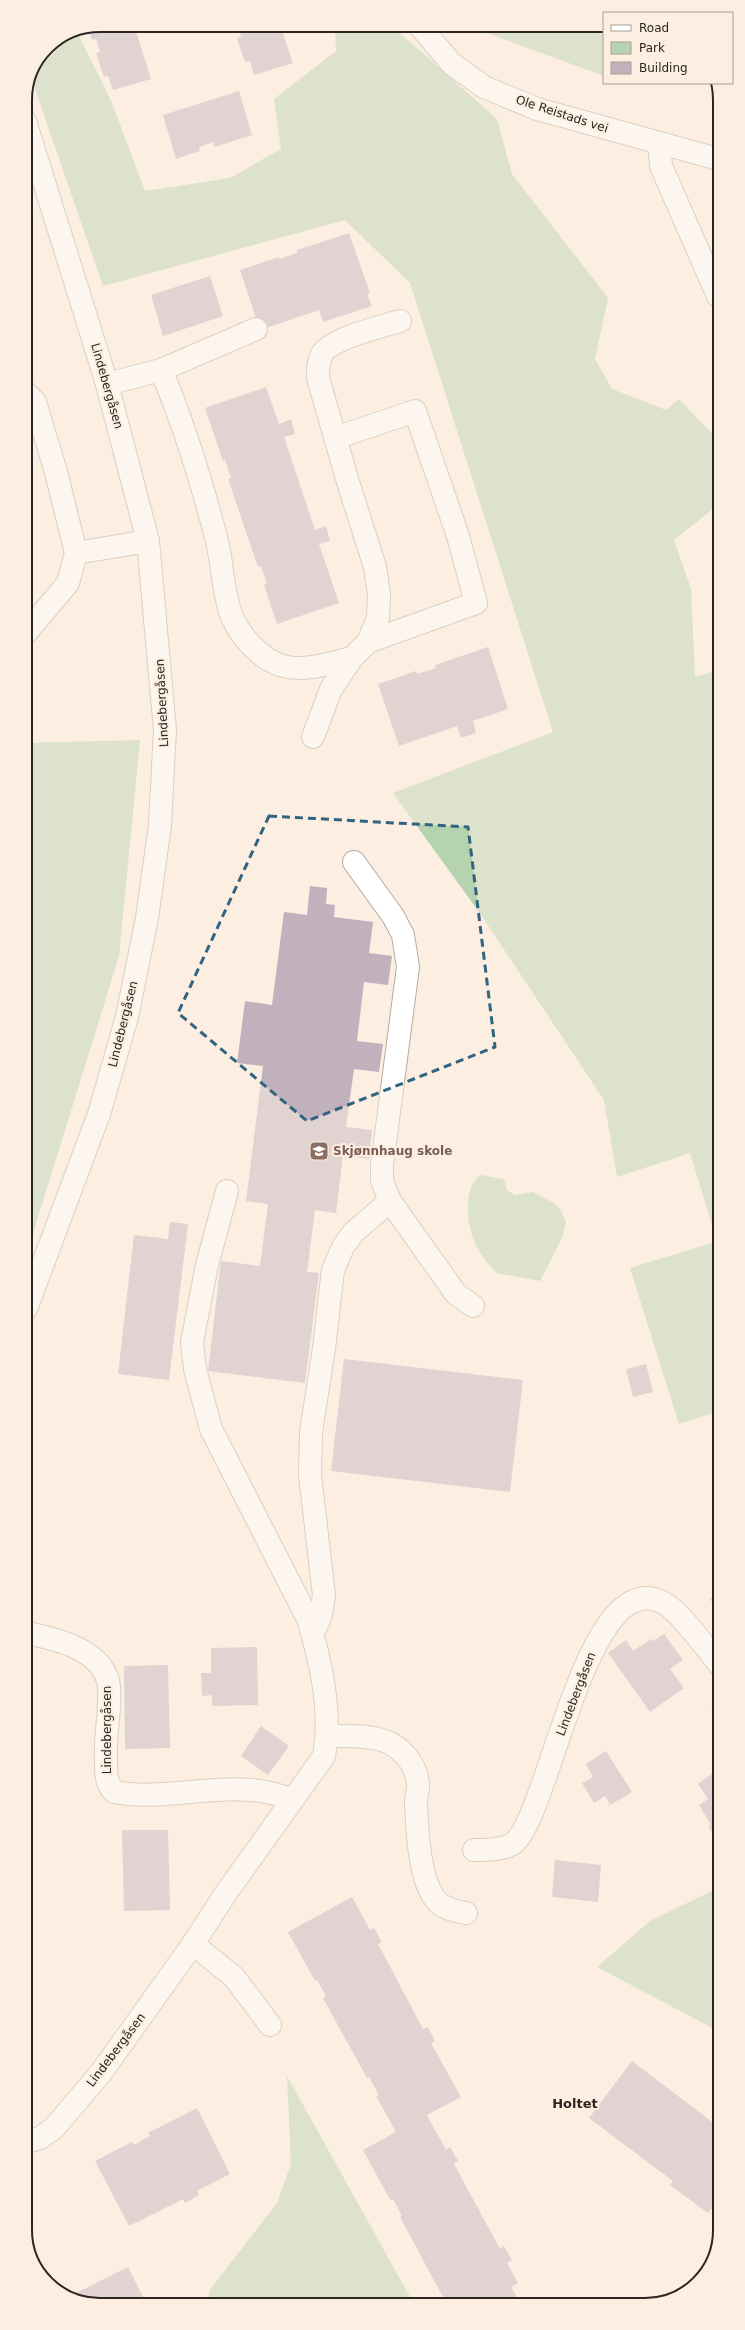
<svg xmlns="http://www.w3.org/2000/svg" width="745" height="2330" viewBox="0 0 745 2330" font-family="'DejaVu Sans',sans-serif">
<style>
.green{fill:#b5d3af}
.building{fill:#c1b1bc}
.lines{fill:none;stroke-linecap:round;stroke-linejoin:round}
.minor-casing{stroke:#b6aa9d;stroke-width:24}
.minor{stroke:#fff;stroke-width:22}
.marked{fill:none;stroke:#306481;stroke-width:3;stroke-dasharray:8 5;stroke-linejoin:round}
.labels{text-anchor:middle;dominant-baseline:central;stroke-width:4;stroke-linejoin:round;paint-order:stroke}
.street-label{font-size:12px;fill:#2b2621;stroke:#fceee1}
.education-label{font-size:12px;font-weight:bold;fill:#785e54;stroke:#fceee1;text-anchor:start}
.neighbourhood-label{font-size:13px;font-weight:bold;fill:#2b2621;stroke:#fceee1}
.rim{fill:none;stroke:#2b2621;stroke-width:2}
</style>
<rect width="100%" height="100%" fill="#fceee1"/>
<g class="green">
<polygon points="335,25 397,25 400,33 497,119 512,174 608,298 595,359 612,389 666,410 679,399 718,440 718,505 674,540 691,589 695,677 718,670 719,1247 690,1153 617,1177 604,1100 479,912 393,793 553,732 410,283 345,220 103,286 34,86 31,70 47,47 76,30 112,103 145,191 230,178 281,149 274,99 336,51"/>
<polygon points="483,25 604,25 604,76 490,34"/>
<polygon points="140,740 119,956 26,1256 26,743"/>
<path d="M481,1175L504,1179L507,1190L515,1195L533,1192L552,1202L560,1209L566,1222L562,1238L540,1281L497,1273C490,1266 483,1258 478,1249C467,1231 461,1187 481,1175Z"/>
<polygon points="715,1242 719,1255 719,1411 679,1424 630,1268"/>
<polygon points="720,1887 720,2032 597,1967 650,1921"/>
<polygon points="287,2076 414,2304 209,2304 209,2291 277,2203 291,2164"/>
</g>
<g class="building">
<polygon points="100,25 134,25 151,79 113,90 108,76 104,77 96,53 100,52 96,39 92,40 88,27"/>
<polygon points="237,25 280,25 293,63 254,75 250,61 245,62 237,39 241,37"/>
<polygon points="239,91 252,135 215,147 213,142 199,147 200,151 176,159 163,115"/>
<polygon points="349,233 370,293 367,294 372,306 323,322 319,310 260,330 240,270 279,257 279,259 297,253 297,250"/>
<polygon points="210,276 223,316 163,336 151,295"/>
<polygon points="266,387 279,424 291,419 295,434 284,437 315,530 326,526 330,541 319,544 339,603 277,624 264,585 267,584 261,566 258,567 228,479 231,478 225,460 223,461 205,408"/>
<polygon points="25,490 32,512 25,516"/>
<polygon points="488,647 508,709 473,721 476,733 461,738 457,726 399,746 378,684 416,671 417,674 436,668 435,665"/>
<polygon points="310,886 327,888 326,904 335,905 334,917 373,922 369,953 392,956 388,985 364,982 357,1041 383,1044 379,1072 354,1069 346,1127 372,1130 369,1159 343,1155 336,1213 315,1210 307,1272 319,1273 305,1383 208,1371 221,1261 260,1266 268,1204 246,1201 263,1066 237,1063 245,1001 272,1005 284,912 307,915"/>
<polygon points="170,1222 188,1224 169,1380 118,1374 134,1235 168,1239"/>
<polygon points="344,1359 523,1380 510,1492 331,1471"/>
<polygon points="646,1364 653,1392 633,1397 626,1369"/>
<polygon points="719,1592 719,1613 710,1599"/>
<polygon points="664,1634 683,1660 670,1669 684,1688 650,1712 608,1653 626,1640 633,1651 651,1639 653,1641"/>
<polygon points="257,1647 258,1705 212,1706 212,1695 202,1696 201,1673 211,1673 211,1648"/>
<polygon points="168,1665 170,1748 125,1749 124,1666"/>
<polygon points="719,1700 719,1717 711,1706"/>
<polygon points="261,1726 289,1746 268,1775 241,1756"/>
<polygon points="606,1751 632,1792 610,1805 605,1796 594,1803 582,1783 593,1777 586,1764"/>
<polygon points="719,1769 720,1836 714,1835 709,1828 710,1823 699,1805 708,1799 698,1784"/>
<polygon points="122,1830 168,1830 170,1910 124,1911"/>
<polygon points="555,1860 601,1865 598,1902 552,1897"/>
<polygon points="352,1897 370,1930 374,1928 382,1942 378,1944 423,2029 428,2027 435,2041 431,2043 461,2097 427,2115 446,2150 450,2147 458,2161 454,2164 500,2249 504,2246 512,2260 507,2263 518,2283 511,2287 520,2303 449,2303 446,2298 444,2299 400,2217 402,2216 393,2199 391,2201 363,2150 396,2132 376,2096 379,2095 369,2077 367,2078 323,1998 326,1996 317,1980 315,1981 288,1932"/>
<polygon points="632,2061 716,2125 720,2120 720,2215 711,2209 708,2213 670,2185 673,2181 589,2118"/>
<polygon points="197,2108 230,2174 197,2191 199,2195 185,2203 183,2199 129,2226 95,2161 132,2142 134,2145 150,2136 148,2133"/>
<polygon points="128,2267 144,2299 149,2297 153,2305 95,2305 72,2295"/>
</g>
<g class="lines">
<defs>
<g id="minor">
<polyline points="419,25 451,63 484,87 537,109 718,159"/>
<polyline points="25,121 107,384 148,541 165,730 160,825 147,918 127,1017 99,1114 26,1309"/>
<polyline points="659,143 661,166 718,296"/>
<polyline points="161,370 256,329"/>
<path d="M107,384L161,370C184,424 201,480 216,537C223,563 222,591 232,617C241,637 261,660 283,666C305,672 330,663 352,658"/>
<polyline points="25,392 35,402 56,472 76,553 68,583 26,633"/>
<polyline points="335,438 415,411 458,536 476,603 368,642"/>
<polyline points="76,553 148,541"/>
<path d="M313,737L331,689L352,658L368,642L378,618L379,594L375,567L348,482L318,378C318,370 318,362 322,354C330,339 383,326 400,321"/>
<polyline points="390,1201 456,1294 473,1306"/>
<path d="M312,1632C321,1622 322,1608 324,1595L310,1475L311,1432L324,1348L333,1270L343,1247L353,1233L390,1201L382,1181V1165L408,967L403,935L393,916L354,862"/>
<path d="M27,1633C57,1639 104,1650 109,1686C111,1712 104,1738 106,1763C106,1774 106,1783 114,1792C172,1803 237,1775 292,1800"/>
<path d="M327,1736C345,1736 364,1735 382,1740C401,1746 417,1764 418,1785C418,1791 416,1797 416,1803C417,1829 419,1880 436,1900C443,1909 456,1911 466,1913"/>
<path d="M474,1850C485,1850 506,1850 515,1842C551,1808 589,1553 667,1605C684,1617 705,1647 719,1664"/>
<polyline points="193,1944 234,1977 270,2025"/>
<path d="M27,2142L40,2138L54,2128L100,2074L193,1944L226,1893L324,1756C332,1711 321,1662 308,1619L211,1429L195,1369L192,1342L207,1265L227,1191"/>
</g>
</defs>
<use href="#minor" class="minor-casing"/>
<use href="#minor" class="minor"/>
</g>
<path d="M0 0H745V2330H0ZM269,816L468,827L495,1047L307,1121L178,1013Z" fill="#fceee1" fill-opacity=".55" fill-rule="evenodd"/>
<path class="marked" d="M269,816L468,827L495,1047L307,1121L178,1013Z"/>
<defs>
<symbol id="school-square" viewBox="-11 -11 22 22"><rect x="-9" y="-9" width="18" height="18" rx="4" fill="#8d6e63" stroke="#fceee1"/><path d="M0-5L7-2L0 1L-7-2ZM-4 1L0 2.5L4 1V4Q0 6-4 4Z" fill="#fff"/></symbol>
</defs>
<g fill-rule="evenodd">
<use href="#school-square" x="308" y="1140" width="22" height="22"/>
</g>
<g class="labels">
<g class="street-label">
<text transform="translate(562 114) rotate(18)">Ole Reistads vei</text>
<text transform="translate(107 386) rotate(74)">Lindebergåsen</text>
<text transform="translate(162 703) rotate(-93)">Lindebergåsen</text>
<text transform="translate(123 1024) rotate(-76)">Lindebergåsen</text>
<text transform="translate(576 1694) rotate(-69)">Lindebergåsen</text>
<text transform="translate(107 1730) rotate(-90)">Lindebergåsen</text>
<text transform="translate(116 2050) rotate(-53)">Lindebergåsen</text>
</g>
<g class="education-label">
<text x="333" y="1151">Skjønnhaug skole</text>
</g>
<g class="neighbourhood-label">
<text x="575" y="2103">Holtet</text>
</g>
</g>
<path d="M0 0H745V2330H0ZM100 32H645A68 68 0 0 1 713 100V2230A68 68 0 0 1 645 2298H100A68 68 0 0 1 32 2230V100A68 68 0 0 1 100 32Z" fill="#fceee1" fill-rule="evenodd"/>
<path class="rim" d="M100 32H645A68 68 0 0 1 713 100V2230A68 68 0 0 1 645 2298H100A68 68 0 0 1 32 2230V100A68 68 0 0 1 100 32Z"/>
<rect x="603" y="12" width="130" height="72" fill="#fceee1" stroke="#a89e94"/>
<rect x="611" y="25" width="20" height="6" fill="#ffffff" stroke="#a89e94"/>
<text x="639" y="32" font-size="12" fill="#2b2621">Road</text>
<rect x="611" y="42" width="20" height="12" fill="#b5d3af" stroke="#a89e94"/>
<text x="639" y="52" font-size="12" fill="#2b2621">Park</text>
<rect x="611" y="62" width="20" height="12" fill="#c1b1bc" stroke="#a89e94"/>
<text x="639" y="72" font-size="12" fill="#2b2621">Building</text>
</svg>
